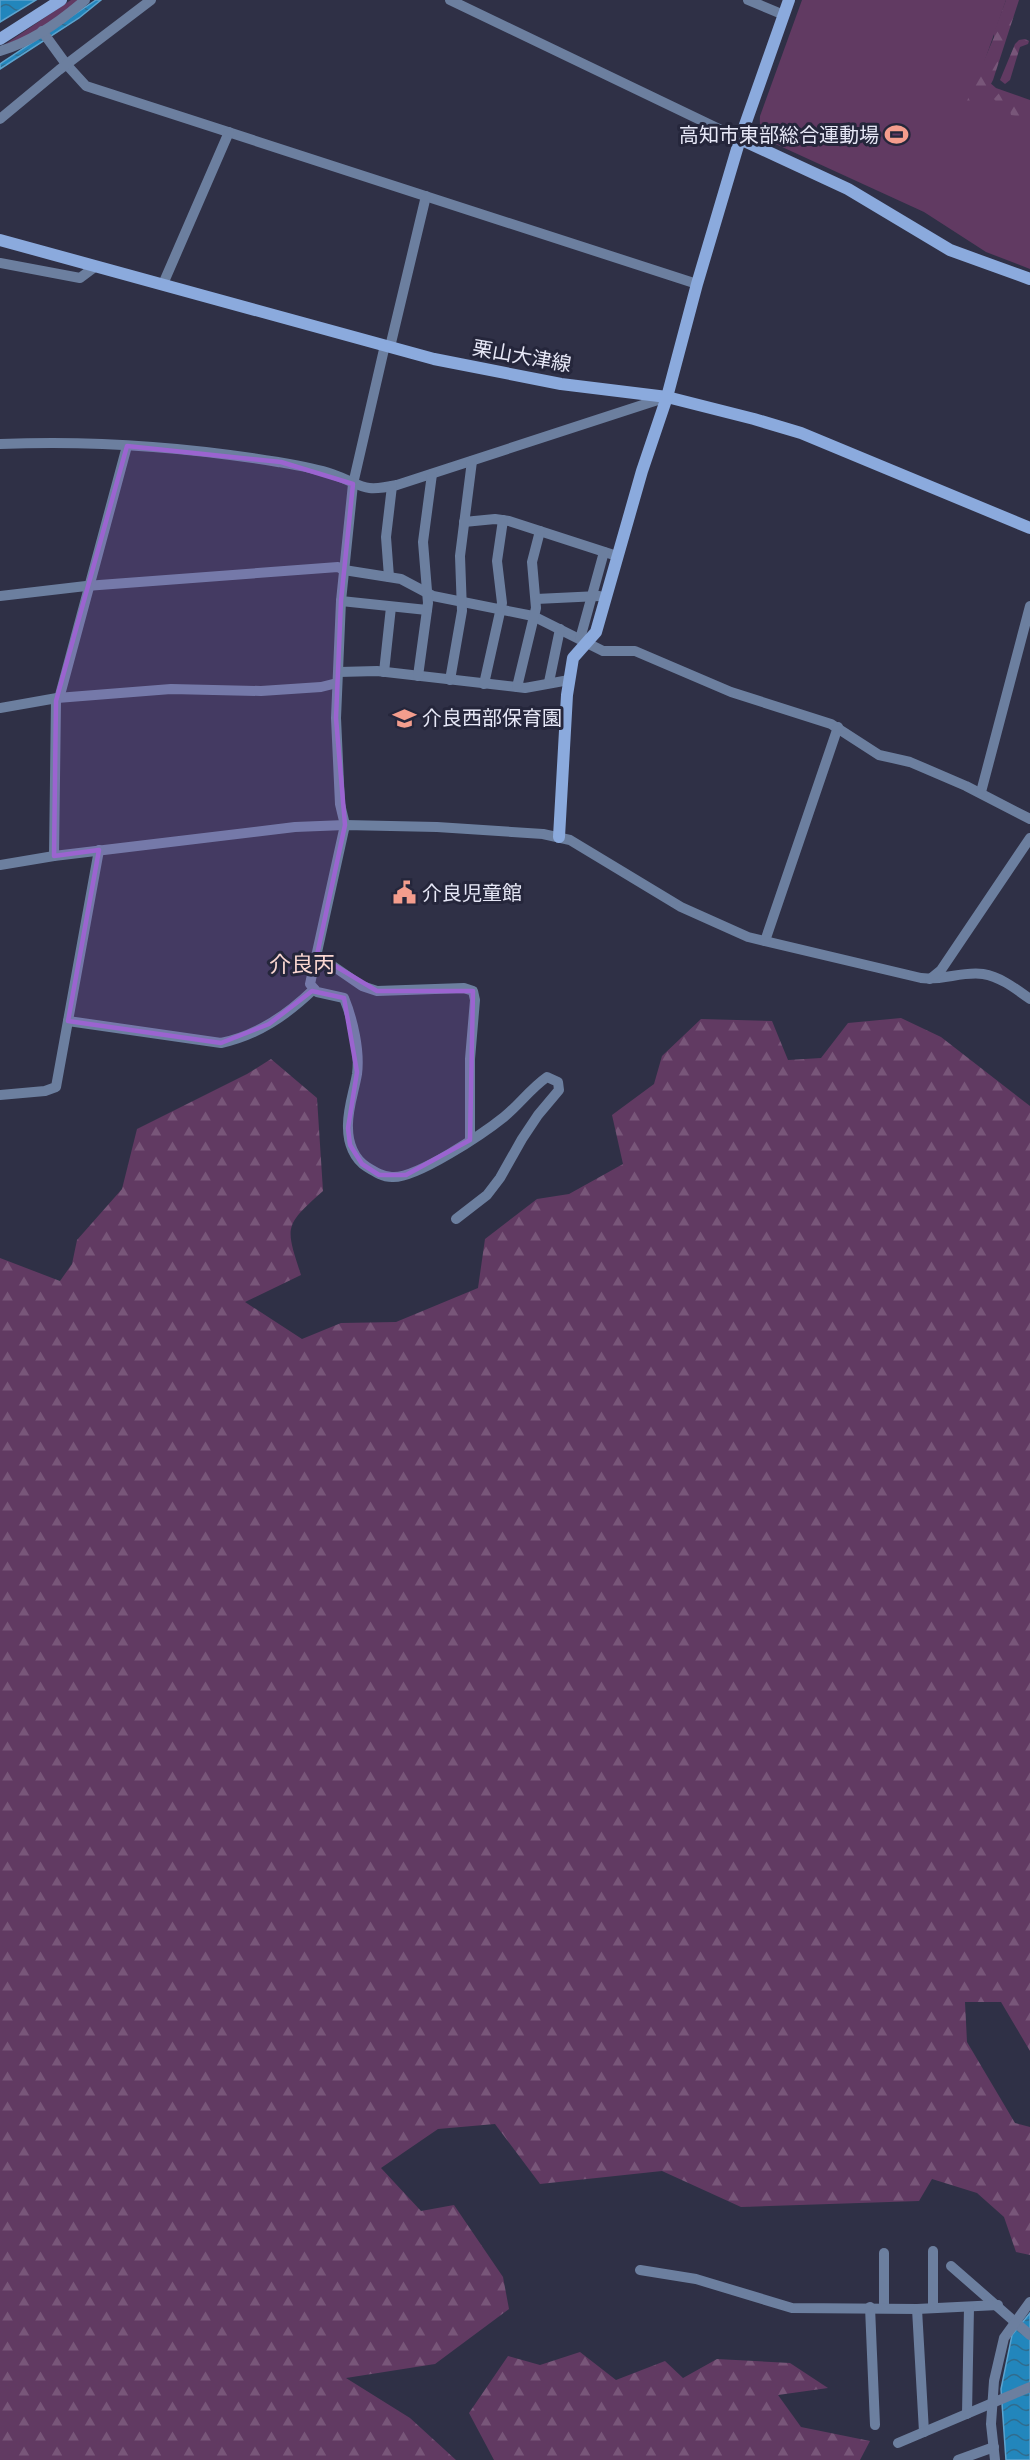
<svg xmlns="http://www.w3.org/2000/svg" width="1030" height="2460" viewBox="0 0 1030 2460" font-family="Poppins,'Noto Sans JP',sans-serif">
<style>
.green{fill:#613a62}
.forest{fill:url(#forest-firs)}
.water{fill:url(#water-waves);stroke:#5da3ce;stroke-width:1.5}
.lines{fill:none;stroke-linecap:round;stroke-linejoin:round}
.street{stroke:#6c7f9f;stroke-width:10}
.secondary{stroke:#8baadd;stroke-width:12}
.marked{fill:#9b64d0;fill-opacity:0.2;stroke:#9b64d0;stroke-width:4.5;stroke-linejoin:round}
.labels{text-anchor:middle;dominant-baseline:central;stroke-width:6;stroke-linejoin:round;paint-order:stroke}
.poi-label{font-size:20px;fill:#e7e8f7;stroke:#25263b;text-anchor:start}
.street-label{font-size:20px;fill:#e7e8f7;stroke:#25263b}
.quarter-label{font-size:22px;fill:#fad7d1;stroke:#25263b}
</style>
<defs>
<pattern id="forest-firs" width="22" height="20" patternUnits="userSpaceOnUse" patternTransform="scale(1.5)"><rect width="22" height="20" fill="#613a62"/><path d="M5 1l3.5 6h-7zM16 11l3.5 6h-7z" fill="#785679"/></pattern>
<pattern id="water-waves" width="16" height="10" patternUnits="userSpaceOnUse" patternTransform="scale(1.5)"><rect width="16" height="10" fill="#2286bc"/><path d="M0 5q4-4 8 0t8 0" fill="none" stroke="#306c8e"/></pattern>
</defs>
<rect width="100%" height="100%" fill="#2f3046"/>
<g class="green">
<polygon points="71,0 80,0 35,33 4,45"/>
<path d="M802,0H1006L980,74L996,88L1030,100V269L986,252L924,212L769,141C761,133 759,127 760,116Z"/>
</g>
<g class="forest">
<polygon points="1006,0 1019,0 993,80 981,103 977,105 967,101 994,37 994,32"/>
<polygon points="1025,39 1029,41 1028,44 1020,47 1010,80 1005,84 1000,80 1015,44 1019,40"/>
<polygon points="1000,92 1022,101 1020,106 1029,110 1030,108 1030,119 1011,115 1009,107 998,104 994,99"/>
<path d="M901,1018L941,1037L1030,1106V2051L1001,2002H965L967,2042L1015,2123L1030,2127V2255L1016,2252L1004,2217L977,2193L932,2179L919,2201L741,2207L662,2171L540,2184L495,2124L438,2129L381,2168L421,2211L454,2205L503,2277L509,2309L435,2364L346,2378L410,2418L456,2460H0V1258L60,1281L72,1264L77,1240L122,1189L137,1129L247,1074L271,1059L317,1098L323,1191C284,1226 285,1226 301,1275L245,1302L302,1339L341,1323L396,1322L478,1288L485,1239L537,1199L569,1194L623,1164L612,1115L654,1084L662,1056L701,1019L772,1021L788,1060L821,1058L848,1023Z"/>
<polygon points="580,2352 616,2380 665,2361 683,2378 717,2359 790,2363 828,2388 778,2395 801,2427 870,2441 860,2460 494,2460 469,2413 508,2356 540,2365"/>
</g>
<g class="water">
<polygon points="0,0 36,0 0,22"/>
<polygon points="96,0 101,0 79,18 0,69 0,64"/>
<polygon points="1030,2313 1030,2460 1006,2460 1001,2389 1012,2335"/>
</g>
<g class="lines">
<g class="street">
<polyline points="450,0 740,139"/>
<polyline points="748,0 784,15"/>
<polyline points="42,31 66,64 86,86 697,284"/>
<path d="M0,51C31,42 61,21 85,0"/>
<polyline points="0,119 59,70 151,0"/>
<polyline points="0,263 80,278 96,266"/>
<polyline points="163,284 229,132"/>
<path d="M385,345L353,484L341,601L336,718L340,804L345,825L310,984L317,992L344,998C353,1020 360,1051 357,1074C354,1092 347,1110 348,1128C348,1143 354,1159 367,1167C375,1172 383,1177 392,1177C416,1179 484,1133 504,1117C519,1105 530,1089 547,1077L558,1082L559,1090L538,1115L522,1139L500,1178L487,1195L456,1219"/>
<polyline points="390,347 426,196"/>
<path d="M0,444C93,440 187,447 278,462C296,465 315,468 332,474C364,485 360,493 397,485L667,397"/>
<polyline points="464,522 495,519 509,521 617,556"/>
<polyline points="389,577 386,537 392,486"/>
<polyline points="0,596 86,586 338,567 344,570 401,579 433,596 533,616 603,651 635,651 731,692 831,724 879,755 910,762 966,786 1030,819"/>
<polyline points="536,599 599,596"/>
<polyline points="341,601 427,610"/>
<polyline points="580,639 604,552"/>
<polyline points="339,672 377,671 525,688 569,680"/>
<polyline points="384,672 391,607"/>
<polyline points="418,676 428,603 423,542 432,474"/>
<polyline points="450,680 462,611 460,556 472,461"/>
<polyline points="549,682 560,629"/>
<polyline points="484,684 502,603 497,561 503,520"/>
<polyline points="517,687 536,608 532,562 540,531"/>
<polyline points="0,708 57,698 171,689 261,691 321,687 337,683"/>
<polyline points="981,792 1030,606"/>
<polyline points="54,856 56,701 60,695 127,446"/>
<path d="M0,865L54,856L295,827L345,825L437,827L543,834L570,840L681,907L748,937L921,978C942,981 962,971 983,974C1001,977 1016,989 1030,999"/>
<polyline points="765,941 838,727"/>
<polyline points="317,955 362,986 377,991 464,988 473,991 475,1000 470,1059 470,1140"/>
<polyline points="930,979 941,970 1030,838"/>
<path d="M68,1021L221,1043C258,1035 287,1015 314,989"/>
<polyline points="0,1095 45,1091 56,1087 99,850"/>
<polyline points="884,2253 884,2308"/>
<polyline points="951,2266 1030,2335"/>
<polyline points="640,2270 696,2279 792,2308 917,2309 998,2305"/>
<polyline points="870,2307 875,2425"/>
<polyline points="933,2308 933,2251"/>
<polyline points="917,2309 924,2432"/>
<polyline points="967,2414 969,2307"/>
<polyline points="898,2443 1030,2387"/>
<polyline points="958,2460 994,2447"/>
<polyline points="995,2460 991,2424 994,2381 1004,2338 1030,2302"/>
</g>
<g class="secondary">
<polyline points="0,39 61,0"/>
<polyline points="740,139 848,189 950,250 1030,279"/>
<polyline points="0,240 434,359 561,384 667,397 754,419 801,433 1030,528"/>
<polyline points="559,837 567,695 573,658 596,632 642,471 667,397 697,284 740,139 789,0"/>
</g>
</g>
<path class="marked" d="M127,446L281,462L353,484L341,601L336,718L345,825L317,955L377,991H473L470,1140L406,1175H379L362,1164L350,1145L348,1128L357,1072L344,998L312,991L269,1024L221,1043L68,1021L99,850L54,856L56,701Z"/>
<defs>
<symbol id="stadium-bare" viewBox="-9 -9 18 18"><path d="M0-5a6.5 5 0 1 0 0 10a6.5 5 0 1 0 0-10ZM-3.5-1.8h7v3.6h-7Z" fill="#f49d8d" stroke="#25263b" stroke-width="2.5" paint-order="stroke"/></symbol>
<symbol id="school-bare" viewBox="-9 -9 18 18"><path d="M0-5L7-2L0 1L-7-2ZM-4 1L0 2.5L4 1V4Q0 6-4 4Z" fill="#f49d8d" stroke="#25263b" stroke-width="2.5" paint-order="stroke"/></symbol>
<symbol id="civic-bare" viewBox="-9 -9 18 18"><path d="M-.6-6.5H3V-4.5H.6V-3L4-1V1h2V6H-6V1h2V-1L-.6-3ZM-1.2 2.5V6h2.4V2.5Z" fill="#f49d8d" stroke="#25263b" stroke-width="2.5" paint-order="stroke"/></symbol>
</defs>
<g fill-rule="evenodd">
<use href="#stadium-bare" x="880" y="118" width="33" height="33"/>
<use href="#school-bare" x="388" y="702" width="33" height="33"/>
<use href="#civic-bare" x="388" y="876" width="33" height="33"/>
</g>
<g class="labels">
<g class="poi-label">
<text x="879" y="135" text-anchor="end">高知市東部総合運動場</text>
<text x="422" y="718">介良西部保育園</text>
<text x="422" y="893">介良児童館</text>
</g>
<g class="street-label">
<text transform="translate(522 356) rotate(10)">栗山大津線</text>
</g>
<g class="quarter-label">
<text x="302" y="964">介良丙</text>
</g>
</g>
</svg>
